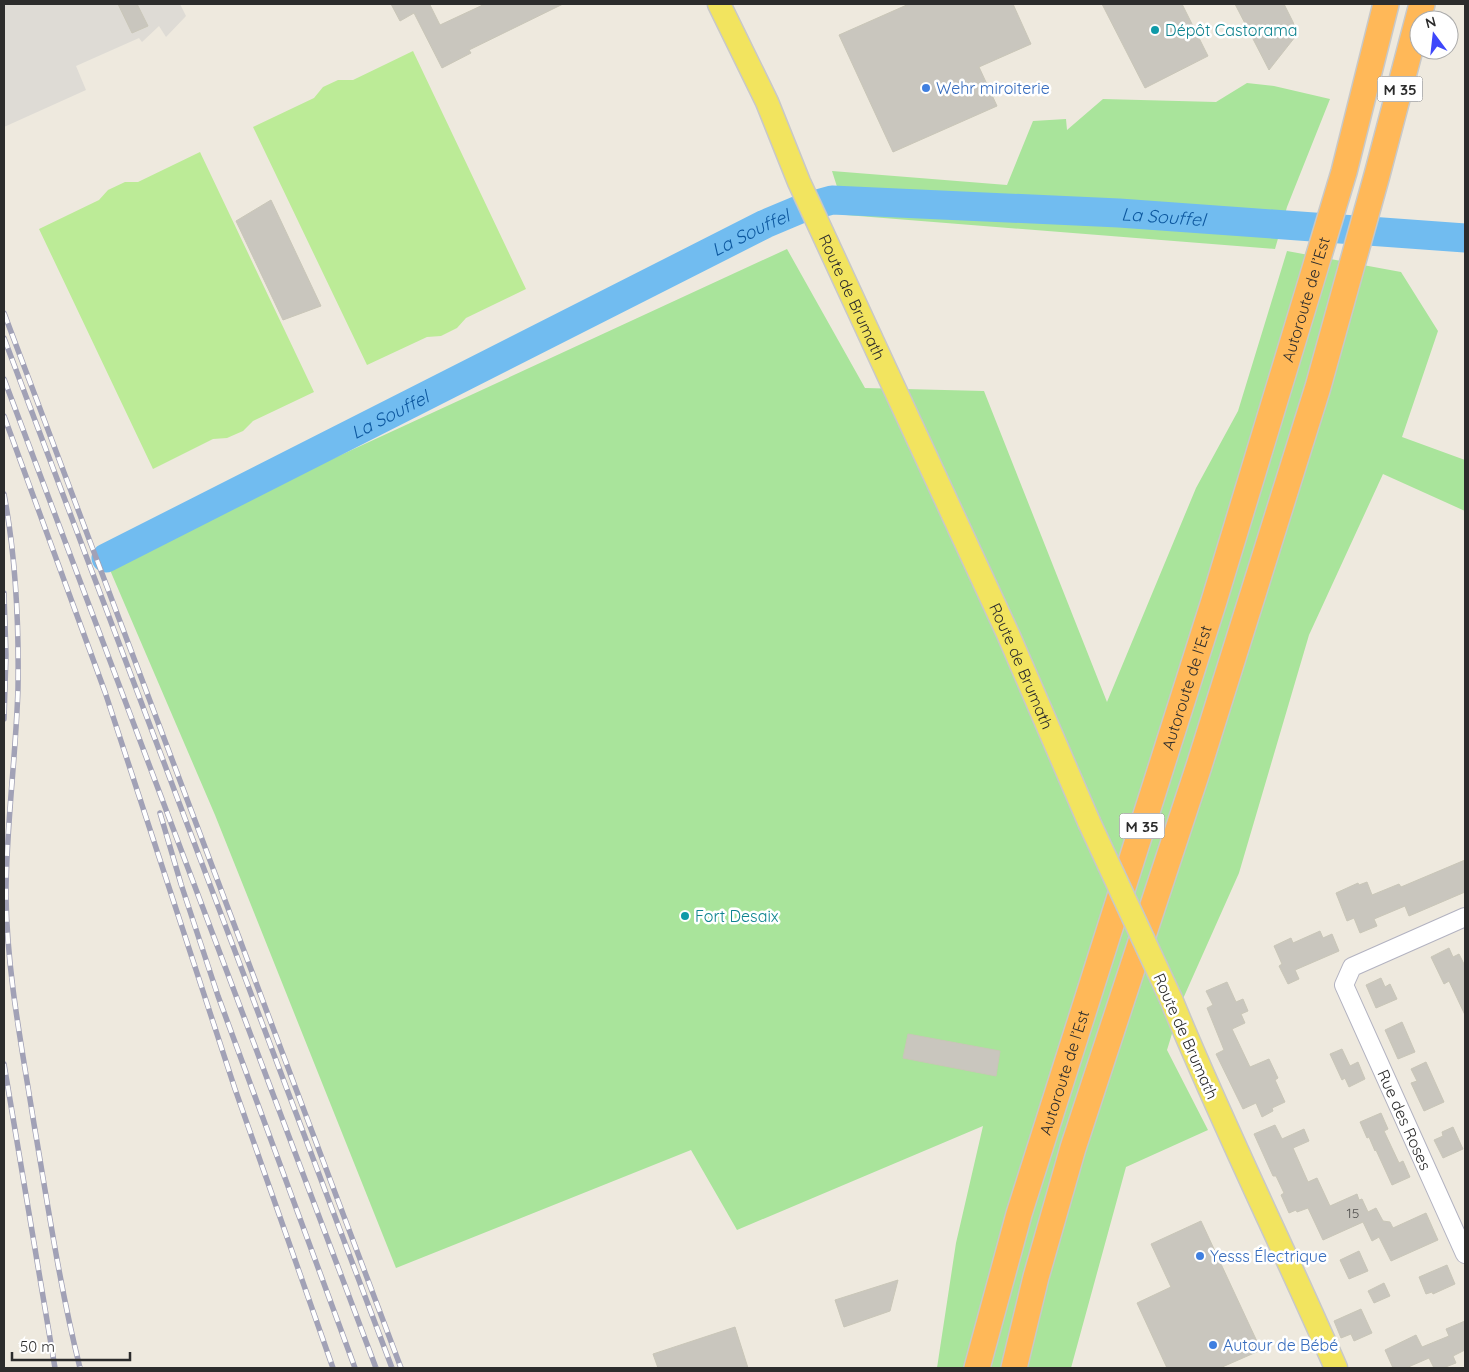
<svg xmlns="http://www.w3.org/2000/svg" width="1469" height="1372" viewBox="0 0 1469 1372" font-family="Quicksand,sans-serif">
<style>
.green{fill:#a9e49b}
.pitch{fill:#bceb97}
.plaza{fill:#dedbd5}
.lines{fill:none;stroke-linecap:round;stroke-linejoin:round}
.river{stroke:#71bcf0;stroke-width:29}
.building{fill:#c9c6be;stroke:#c9c6b8}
.minor-casing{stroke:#b2b2c0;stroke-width:20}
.major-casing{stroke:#c8c8c8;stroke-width:25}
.highway-casing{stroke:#c8c8c8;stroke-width:28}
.minor{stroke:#fff;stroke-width:18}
.major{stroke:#f2e45f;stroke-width:22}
.highway{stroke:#ffb858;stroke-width:25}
.rail-casing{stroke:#a1a1b6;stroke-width:5.5}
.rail{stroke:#fff;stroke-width:4;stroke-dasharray:11;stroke-linecap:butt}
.major-bridge-casing{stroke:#c8c8c8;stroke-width:25;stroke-linecap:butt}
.major-bridge{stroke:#f2e45f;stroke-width:22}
.culture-dot{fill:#0f9aa8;stroke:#fff;stroke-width:2}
.shop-dot{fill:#3f7fe0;stroke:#fff;stroke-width:2}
.labels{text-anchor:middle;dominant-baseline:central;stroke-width:5;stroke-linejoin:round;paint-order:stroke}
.number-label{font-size:14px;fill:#535250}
.shield{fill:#fff;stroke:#6b6b6b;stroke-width:1}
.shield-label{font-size:15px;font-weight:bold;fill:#2c2c2c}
.culture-label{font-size:16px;fill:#0d838f;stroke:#fff;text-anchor:start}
.shop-label{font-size:16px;fill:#366cbe;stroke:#fff;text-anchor:start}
.street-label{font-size:16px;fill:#2c2c2c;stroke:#fff}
.water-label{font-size:18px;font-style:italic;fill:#0d589f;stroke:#fff}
</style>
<rect width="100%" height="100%" fill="#eee9de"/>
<g class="green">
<polygon points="1247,83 1274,86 1330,99 1287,207 1275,249 846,215 832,171 1007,185 1033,121 1066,119 1067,130 1103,99 1216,102"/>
<polygon points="787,249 865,388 984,391 1107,702 1196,488 1238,411 1287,251 1401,272 1438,331 1402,437 1465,460 1465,511 1383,474 1309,635 1239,873 1182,1001 1167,1050 1208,1130 1126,1167 1071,1368 937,1368 956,1243 983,1126 737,1230 691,1150 396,1268 215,815 107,563"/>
</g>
<g class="pitch">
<polygon points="413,51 526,289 466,318 457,328 441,336 427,337 367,365 253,127 314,98 323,87 338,80 353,80"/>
<polygon points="200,152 314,392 253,421 243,431 227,438 213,439 153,469 39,229 99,200 108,190 125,182 138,182"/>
</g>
<polygon class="plaza" points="8,4 180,4 186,16 166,37 159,26 142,42 139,38 76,66 86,90 4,127 4,6"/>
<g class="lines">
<path class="river" id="s1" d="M106,558L765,224L803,208L832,200L1119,213L1465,238"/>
</g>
<g class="building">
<polygon points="118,4 137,4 148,26 132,33"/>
<polygon points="391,4 433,4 430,5 440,25 485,4 563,4 469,50 471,53 442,68 414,13 400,21"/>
<polygon points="909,4 1013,4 1031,44 979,67 997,106 893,152 839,35"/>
<polygon points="1102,4 1182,4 1208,56 1145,88"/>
<polygon points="1235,4 1284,4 1293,22 1296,31 1295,37 1269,70"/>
<polygon points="271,200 321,306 283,320 236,221"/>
<polygon points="1465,860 1465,892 1409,916 1405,906 1374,919 1377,926 1360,933 1354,918 1347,921 1336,893 1358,883 1359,885 1367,882 1372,895 1399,884 1401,887"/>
<polygon points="1320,931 1323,938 1332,934 1339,951 1295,970 1299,979 1288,984 1279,966 1282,964 1274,946 1291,938 1293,943"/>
<polygon points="1449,948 1453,957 1459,954 1465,966 1465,1015 1449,981 1444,984 1431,957"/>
<polygon points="1381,978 1385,987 1390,984 1397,999 1376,1008 1366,985"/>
<polygon points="1227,982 1236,1002 1243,999 1248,1011 1241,1014 1245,1023 1232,1029 1250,1067 1269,1059 1278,1078 1275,1080 1285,1102 1272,1108 1273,1111 1262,1117 1256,1103 1243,1109 1216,1054 1224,1050 1207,1008 1213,1005 1206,991"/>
<polygon points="1402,1022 1415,1052 1398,1059 1385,1030"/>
<polygon points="908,1034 1000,1051 996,1076 903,1058"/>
<polygon points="1342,1049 1350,1066 1358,1062 1365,1079 1349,1087 1345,1078 1342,1080 1330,1054"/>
<polygon points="1426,1062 1444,1102 1424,1111 1411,1083 1417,1081 1411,1069"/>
<polygon points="1381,1113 1388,1129 1384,1131 1399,1163 1403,1161 1410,1177 1392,1185 1376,1150 1375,1151 1369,1137 1367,1138 1360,1122"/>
<polygon points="1275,1125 1282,1139 1304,1129 1309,1141 1293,1148 1308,1182 1317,1178 1330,1206 1357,1194 1359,1200 1362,1199 1368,1212 1376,1208 1383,1221 1390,1222 1393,1228 1426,1213 1438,1240 1391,1261 1379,1237 1372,1241 1363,1222 1323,1240 1308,1208 1297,1212 1296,1210 1289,1213 1281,1195 1284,1193 1276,1176 1273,1176 1254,1134"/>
<polygon points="1453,1127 1463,1149 1443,1158 1434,1140 1443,1136 1442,1132"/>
<polygon points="1201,1221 1261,1350 1220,1368 1167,1368 1137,1303 1171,1287 1151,1244"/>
<polygon points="1359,1251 1368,1271 1349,1279 1340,1260"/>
<polygon points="1447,1265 1455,1284 1433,1294 1432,1292 1426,1294 1419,1277"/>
<polygon points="898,1280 890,1311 844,1327 835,1300"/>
<polygon points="1384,1283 1390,1296 1374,1303 1368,1291"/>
<polygon points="1361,1309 1372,1333 1354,1341 1351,1334 1341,1338 1334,1321"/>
<polygon points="1465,1321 1465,1350 1453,1356 1456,1363 1443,1368 1434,1368 1429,1358 1406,1368 1393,1368 1385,1350 1416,1335 1422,1347 1449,1336 1446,1329"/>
<polygon points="735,1327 748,1368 658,1368 653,1354"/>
</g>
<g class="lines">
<defs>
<g id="minor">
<path id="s2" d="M1465,917L1352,967L1344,985L1465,1254"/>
</g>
<g id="major">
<path id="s3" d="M719,4L767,102L799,182L1008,634L1089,822"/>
<path d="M1171,999C1222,1124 1282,1244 1336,1368"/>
</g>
<g id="highway">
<path id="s4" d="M977,1368L1019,1214L1214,601L1310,285L1344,172L1386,4"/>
<polyline points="1014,1368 1036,1277 1073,1148 1198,769 1318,387 1377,175 1422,4"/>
</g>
</defs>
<use href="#minor" class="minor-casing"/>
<use href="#major" class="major-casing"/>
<use href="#highway" class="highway-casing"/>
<use href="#minor" class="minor"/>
<use href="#major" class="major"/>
<use href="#highway" class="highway"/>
<defs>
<g id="rail">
<polyline points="4,313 401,1368"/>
<polyline points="4,338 392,1368"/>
<polyline points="4,379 376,1368"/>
<polyline points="4,416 105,692 235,1089 333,1368"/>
<path d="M4,494C16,558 19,623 18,688C16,757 6,826 6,896C7,973 22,1048 34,1124C48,1206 60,1288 80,1368"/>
<polyline points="4,593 6,655 4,719"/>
<polyline points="160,813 181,884 218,996 355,1368"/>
<polyline points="4,1064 55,1368"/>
</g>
</defs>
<use href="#rail" class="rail-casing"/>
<use href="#rail" class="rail"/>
<defs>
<polyline id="major-bridge" points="1089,822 1171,999"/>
</defs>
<use href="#major-bridge" class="major-bridge-casing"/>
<use href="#major-bridge" class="major-bridge"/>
</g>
<g class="culture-dot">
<circle cx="1155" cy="30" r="5"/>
<circle cx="685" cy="916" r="5"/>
</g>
<g class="shop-dot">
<circle cx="926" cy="88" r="5"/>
<circle cx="1200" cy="1256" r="5"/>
<circle cx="1213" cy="1345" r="5"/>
</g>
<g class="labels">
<g class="number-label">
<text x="1353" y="1213">15</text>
</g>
<g class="shield">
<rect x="1377.5" y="76.5" width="45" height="25" rx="4"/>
<rect x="1119.5" y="813.5" width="45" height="25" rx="4"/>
</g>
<g class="shield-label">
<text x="1400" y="89">M 35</text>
<text x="1142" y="826">M 35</text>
</g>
<g class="culture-label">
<text x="1165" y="30">Dépôt Castorama</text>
<text x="695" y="916">Fort Desaix</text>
</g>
<g class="shop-label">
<text x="936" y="88">Wehr miroiterie</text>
<text x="1210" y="1256">Yesss Électrique</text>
<text x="1223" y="1345">Autour de Bébé</text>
</g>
<g class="street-label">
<text stroke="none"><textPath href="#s3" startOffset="322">Route de Brumath</textPath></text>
<text stroke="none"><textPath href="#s4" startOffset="1118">Autoroute de l’Est</textPath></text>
<text stroke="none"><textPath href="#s3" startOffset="728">Route de Brumath</textPath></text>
<text stroke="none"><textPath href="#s4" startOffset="712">Autoroute de l’Est</textPath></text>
<text transform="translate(1186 1036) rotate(66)">Route de Brumath</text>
<text stroke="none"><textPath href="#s4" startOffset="308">Autoroute de l’Est</textPath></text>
<text stroke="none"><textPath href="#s2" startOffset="291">Rue des Roses</textPath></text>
</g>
<g class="water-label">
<text stroke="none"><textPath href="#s1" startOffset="1142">La Souffel</textPath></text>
<text stroke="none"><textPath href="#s1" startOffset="722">La Souffel</textPath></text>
<text stroke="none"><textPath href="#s1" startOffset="318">La Souffel</textPath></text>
</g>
</g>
<rect width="1469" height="1372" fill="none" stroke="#2c2c2c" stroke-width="10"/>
<g transform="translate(1434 35) rotate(345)"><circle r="24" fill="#ffffff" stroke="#ababab"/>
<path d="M0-4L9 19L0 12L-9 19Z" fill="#3e47fb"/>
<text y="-8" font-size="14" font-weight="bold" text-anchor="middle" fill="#2c2c2c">N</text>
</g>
<path d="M12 1352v8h118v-8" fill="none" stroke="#2c2c2c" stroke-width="2.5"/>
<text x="20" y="1352" font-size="15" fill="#2c2c2c" stroke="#ffffff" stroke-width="4" paint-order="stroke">50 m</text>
</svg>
